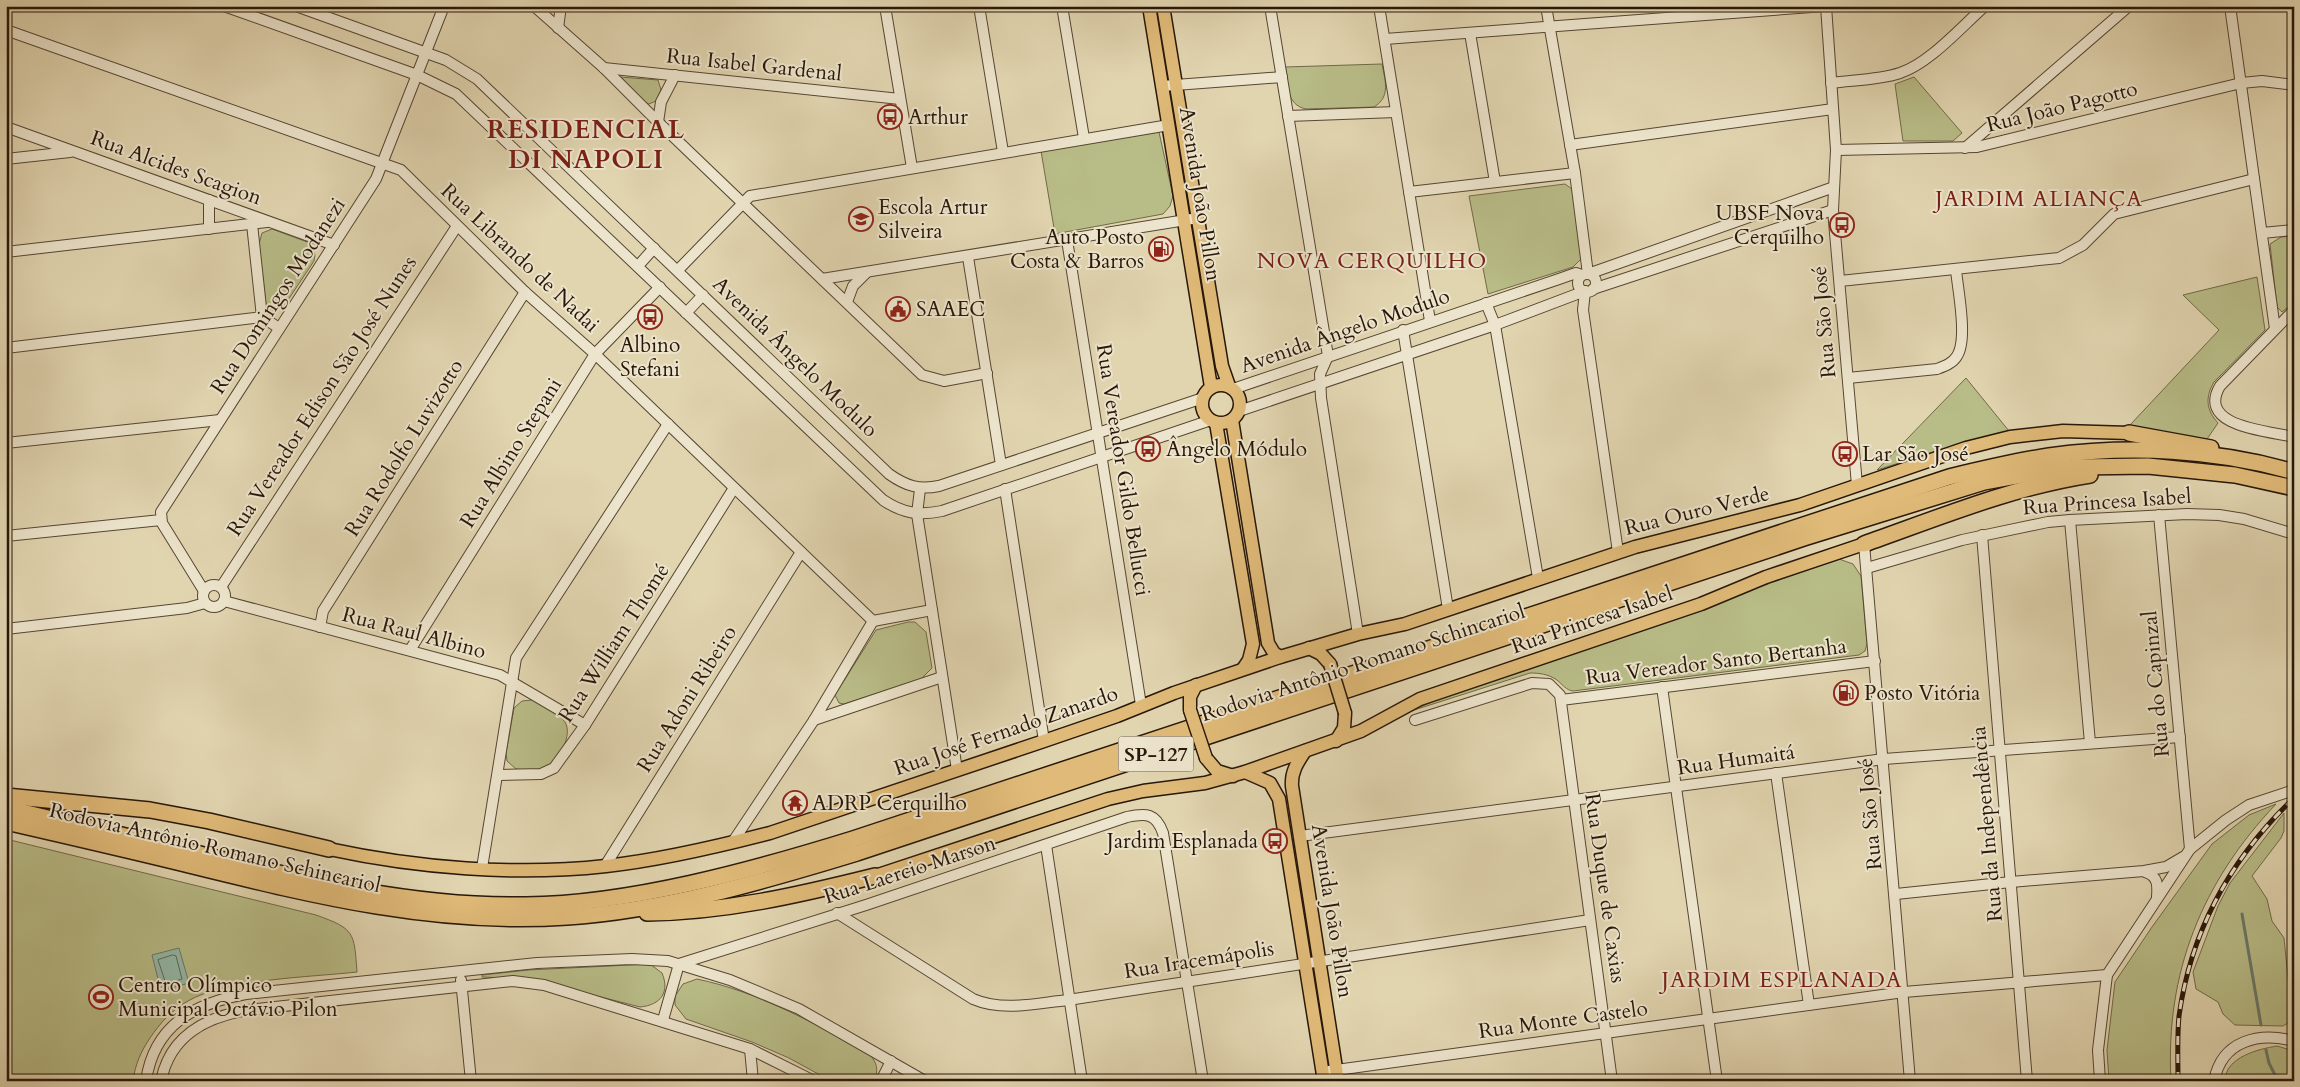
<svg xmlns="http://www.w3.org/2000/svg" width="2300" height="1087" viewBox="0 0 2300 1087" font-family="Cardo,serif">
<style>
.green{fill:#b8bc87;stroke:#706a48}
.water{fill:#94b9a9;stroke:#697869}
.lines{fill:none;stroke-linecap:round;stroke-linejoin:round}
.shore{stroke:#5e6859;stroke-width:1}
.stream{stroke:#697869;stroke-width:3}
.minor-casing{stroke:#564633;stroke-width:12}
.major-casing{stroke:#281709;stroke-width:15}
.highway-casing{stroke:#281709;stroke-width:18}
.minor{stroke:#ece4cc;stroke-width:10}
.major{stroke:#e0ba78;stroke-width:12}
.highway{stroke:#e0ba78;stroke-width:15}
.rail-casing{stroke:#281709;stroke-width:5}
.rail{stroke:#ece4cc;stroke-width:3;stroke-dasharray:9;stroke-linecap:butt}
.major-bridge-casing{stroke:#281709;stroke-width:15;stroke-linecap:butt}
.major-bridge{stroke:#e0ba78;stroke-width:12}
.labels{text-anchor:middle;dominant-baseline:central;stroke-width:4;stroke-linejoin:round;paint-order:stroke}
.shield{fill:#ece4cc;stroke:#635444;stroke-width:1}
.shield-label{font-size:20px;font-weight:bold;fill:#281709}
.street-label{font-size:21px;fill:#281709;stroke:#ece4cc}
.poi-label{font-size:21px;fill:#281709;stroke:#ece4cc;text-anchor:start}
.neighbourhood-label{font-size:22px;letter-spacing:1px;fill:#7a1f14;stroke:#ece4cc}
.district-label{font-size:26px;font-weight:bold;letter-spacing:1px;fill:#7a1f14;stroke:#ece4cc}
</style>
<rect width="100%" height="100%" fill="#e1d5b0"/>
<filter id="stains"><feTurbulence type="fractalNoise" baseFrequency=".004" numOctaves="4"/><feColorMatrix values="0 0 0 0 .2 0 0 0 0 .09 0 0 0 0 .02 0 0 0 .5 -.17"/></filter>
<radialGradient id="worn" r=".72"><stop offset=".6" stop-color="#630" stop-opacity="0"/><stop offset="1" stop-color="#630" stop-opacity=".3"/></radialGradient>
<g class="green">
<path d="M1382,64C1385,80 1391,97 1374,107L1306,109C1286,105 1288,84 1285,67Z"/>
<polygon points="620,77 658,80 661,90 656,101 649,104 645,103"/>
<polygon points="1914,77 1962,133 1953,141 1903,141 1895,84"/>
<polygon points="1159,132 1173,196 1170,206 1163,214 1055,234 1041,151"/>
<polygon points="1565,184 1572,189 1583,254 1581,259 1573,267 1488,294 1469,196"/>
<polygon points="272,229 310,243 315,255 314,261 284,306 273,311 266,305 259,244 262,233"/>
<polygon points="2294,236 2294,302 2282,312 2277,307 2270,244 2281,237"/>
<path d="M2257,277L2265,330L2214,382C2205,397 2206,410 2218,423L2205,442L2130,425L2219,330L2183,295Z"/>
<polygon points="1966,378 2009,431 1965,442 1877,470"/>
<path d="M1839,559L1853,564L1861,576L1867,644L1865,651L1859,655L1573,691C1566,690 1563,685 1557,680C1548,674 1539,673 1530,673L1411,711L1441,698Z"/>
<polygon points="908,622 915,622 926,632 932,668 921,679 844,704 839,703 835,695 876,630"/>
<path d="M532,700C542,706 559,713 565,722C573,735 559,760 547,767C539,772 525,770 516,769L507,761L506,753L514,708L522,701Z"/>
<path d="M2276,804C2202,882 2165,973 2171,1081H2109L2107,1050L2115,982L2152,927L2212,844L2249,815Z"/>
<polygon points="2284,813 2284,831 2281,838 2252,876 2267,899 2272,921 2284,938 2288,978 2294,988 2294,1019 2283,1026 2235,1025 2223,1014 2218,1002 2196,989 2193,972 2218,906 2230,883"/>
<path d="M6,839L316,915C355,929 354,932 357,972C313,977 225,979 188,1001C172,1010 160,1023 150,1038C141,1051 135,1065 133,1081H6Z"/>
<path d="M650,964L662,973C670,992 661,1005 640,1007L531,979L482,977V975L528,970Z"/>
<path d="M697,979C759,992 814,1023 869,1054C877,1062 879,1070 874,1081H831L789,1058L752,1042L686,1019L675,1005V996L683,984Z"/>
<path d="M2277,1046L2294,1051V1081H2225C2225,1057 2259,1049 2277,1046Z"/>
</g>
<polygon class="water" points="179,948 189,983 161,991 152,955"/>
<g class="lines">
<polygon class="shore" points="173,955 176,956 182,979 166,984 158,960"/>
<g class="stream">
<polyline points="2242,914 2261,1025"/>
<polyline points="2266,1050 2269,1063 2278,1081"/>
</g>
<defs>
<g id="minor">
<path d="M224,6L417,75L456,94L883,500C902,513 919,516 942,511L1211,420"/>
<path d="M296,6L446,60L477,79L889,474C906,486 919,490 939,486L1203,398"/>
<polyline points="534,6 604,68 658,122 922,375 944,381 987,373"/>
<polyline points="885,6 912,168"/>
<polyline points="979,6 1003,152"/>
<polyline points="1062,6 1084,138"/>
<polyline points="1270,6 1328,356 1320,374 1321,398 1358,634"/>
<polyline points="1379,6 1430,321"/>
<polyline points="1546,6 1575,173 1588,274 1834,187"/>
<polyline points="1826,6 1836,150 1833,210 1857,485"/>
<polyline points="2230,6 2275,329"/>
<polyline points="558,28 561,6"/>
<polyline points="6,30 401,170 525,292 595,354 873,621 932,610"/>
<polyline points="1470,33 1495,182"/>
<polyline points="1385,39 1826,6"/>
<polyline points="604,68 900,99"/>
<path d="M1831,83C1853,80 1879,80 1900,73C1930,63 1961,27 1985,6"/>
<polyline points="1162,86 1282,77"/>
<polyline points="1288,116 1396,112"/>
<polyline points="658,122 661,102 675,75"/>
<polyline points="6,127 334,245"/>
<polyline points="1570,145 1833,109"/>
<polyline points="1965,148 2129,6"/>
<polyline points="1836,150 1977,147 2241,83 2262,81 2294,85"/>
<polyline points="6,159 70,152"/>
<polyline points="1409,192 1575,173"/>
<polyline points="209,200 209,229"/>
<polyline points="252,224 262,317"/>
<polyline points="2262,233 2294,230"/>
<polyline points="1067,240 1141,705"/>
<polyline points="6,252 267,222"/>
<polyline points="968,257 1001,465"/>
<polyline points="638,266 654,248"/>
<polyline points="678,270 750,196 1169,125"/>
<circle cx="1587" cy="283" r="9"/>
<polyline points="822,279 1198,218"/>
<polyline points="1840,281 2059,258 2083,245 2114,214 2254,179"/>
<polyline points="1593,289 1833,210"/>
<polyline points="1585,291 1583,310 1618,552"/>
<polyline points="847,302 853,286 866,273"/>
<polyline points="1486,303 1495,325 1538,578"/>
<path d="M2294,310L2220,386C2196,427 2269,431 2294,437"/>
<polyline points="686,313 703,295"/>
<polyline points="1403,330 1448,609"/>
<polyline points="6,348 262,317 279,328"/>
<path d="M1848,378L1937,369C1945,366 1953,363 1957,356C1968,339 1958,291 1956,270"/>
<polyline points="1233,389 1559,279 1576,273 1582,275"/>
<polyline points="1239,411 1495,325 1585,291"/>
<polyline points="6,443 220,420"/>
<polyline points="920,489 917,514 957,770"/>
<polyline points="1005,489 1044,741"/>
<polyline points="2159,515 2190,849"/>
<polyline points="2070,520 2090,743"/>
<polyline points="1982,535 2027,1081"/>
<polyline points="6,536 161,520"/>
<polyline points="1864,544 1910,1081"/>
<polyline points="1867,568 1962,540 2048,522 2070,520 2187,514 2219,515 2244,519 2294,534"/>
<circle cx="214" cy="596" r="11"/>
<polyline points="221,587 457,226"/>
<polyline points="204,591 162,523 161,512 376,179 444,6"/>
<polyline points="224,601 500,675 585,725"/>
<polyline points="320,627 323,611 525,292"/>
<polyline points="6,629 187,608 205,603"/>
<polyline points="410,650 595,354 660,287"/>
<polyline points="1662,687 1717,1081"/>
<polyline points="1561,700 1875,661"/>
<polyline points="814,720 942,677"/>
<polyline points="1415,720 1532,683 1549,684 1560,695 1612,1081"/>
<polyline points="1776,773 1809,1005"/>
<polyline points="498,775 541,774 554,768 585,725 734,488"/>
<polyline points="1300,836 1884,759 2180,737"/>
<polyline points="732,843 814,720 873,621"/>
<polyline points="1046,845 1082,1081"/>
<polyline points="605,866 801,552"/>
<polyline points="482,868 516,658 668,424"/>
<path d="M2145,872C2158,876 2158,885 2157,897"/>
<polyline points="1896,894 2011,882 2144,871 2166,867 2183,857"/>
<path d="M837,913L973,999C1003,1012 1037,1003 1068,1000L1590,920"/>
<polyline points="461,980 471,1081"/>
<path d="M663,1020L679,964L866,905L1127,817C1146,813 1156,813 1163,833L1203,1081"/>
<polyline points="750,1049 753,1081"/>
<polyline points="1329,1071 1904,992 2107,975"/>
<path d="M146,1081C154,1025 195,1003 246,994L537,963L632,959L668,961L730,980L799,1009L925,1081"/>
<path d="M161,1081C170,1035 206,1017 248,1010L513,981L544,985L750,1049L814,1081"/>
<polyline points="881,1081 891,1061"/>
<polyline points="2100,1081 2098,1050 2107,975 2190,849 2226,820 2249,805 2294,790"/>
<path d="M2214,1081C2222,1040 2259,1032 2294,1041"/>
</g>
<g id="major">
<polyline points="1149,6 1211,387"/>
<polyline points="1163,6 1222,366 1229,386"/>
<circle cx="1221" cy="404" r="19"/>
<polyline points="1232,420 1268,643 1274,653 1280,657"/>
<polyline points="1216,423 1253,644 1249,660 1243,669"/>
<polyline points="1309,648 1321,654 1330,664"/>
<polyline points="1190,710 1190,697 1196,685"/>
<polyline points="1336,741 1344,728 1345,713"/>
<path d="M1305,751C1297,763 1291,772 1292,786L1338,1081"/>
<polyline points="1206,758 1217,771 1233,776"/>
<polyline points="1245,772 1270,783 1279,799 1324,1081"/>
<path d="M329,849C417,868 515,876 606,866C661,860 716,847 770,833L1044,741L1117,716L1174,693L1280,657L1358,634L1405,624L1635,547L1800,505L1966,448L2010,437L2063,431L2129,433"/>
<polyline points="875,876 1108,799 1143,791 1205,783 1245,772 1361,731 1420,699 1701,604 1766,577 1864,544"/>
</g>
<g id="highway">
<polyline points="2129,433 2211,448"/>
<path d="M1864,544C1938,518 2012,487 2090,475"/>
<polyline points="6,796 150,810 209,821 329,849"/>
<path d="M6,808C67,823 128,836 188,851C301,879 408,907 526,905C630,904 753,870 853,839L1949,477C1982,469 2015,461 2049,456C2129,445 2216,449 2294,472"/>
<path d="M6,822C67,836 128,850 189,865C315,896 436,926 567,917C663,911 765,881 857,853L1804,538L1984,482L2045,471L2078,467L2148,466L2235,475L2294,488"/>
<path d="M647,913C725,912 799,895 875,876"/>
</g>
</defs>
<use href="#minor" class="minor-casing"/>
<use href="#major" class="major-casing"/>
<use href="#highway" class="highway-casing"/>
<use href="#minor" class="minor"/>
<use href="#major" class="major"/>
<use href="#highway" class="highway"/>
<defs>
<path id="rail" d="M2178,1081C2178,1059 2177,1037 2179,1016C2191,930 2232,857 2294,798"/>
</defs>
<use href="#rail" class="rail-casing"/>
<use href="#rail" class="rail"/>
<defs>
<g id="major-bridge">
<polyline points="1330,664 1345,713"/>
<polyline points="1190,710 1206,758"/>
</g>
</defs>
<use href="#major-bridge" class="major-bridge-casing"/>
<use href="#major-bridge" class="major-bridge"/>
</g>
<defs>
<symbol id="bus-ring" viewBox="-11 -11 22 22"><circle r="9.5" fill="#ece4cc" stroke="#8f2418" stroke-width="1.5"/><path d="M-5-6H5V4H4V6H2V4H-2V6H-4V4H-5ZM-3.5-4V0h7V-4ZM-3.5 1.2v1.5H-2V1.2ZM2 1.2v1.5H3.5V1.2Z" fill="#8f2418"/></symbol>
<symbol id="school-ring" viewBox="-11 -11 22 22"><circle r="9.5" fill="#ece4cc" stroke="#8f2418" stroke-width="1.5"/><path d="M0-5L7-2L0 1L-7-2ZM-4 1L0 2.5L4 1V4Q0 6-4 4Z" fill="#8f2418"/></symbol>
<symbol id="fuel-ring" viewBox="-11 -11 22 22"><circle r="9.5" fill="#ece4cc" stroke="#8f2418" stroke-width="1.5"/><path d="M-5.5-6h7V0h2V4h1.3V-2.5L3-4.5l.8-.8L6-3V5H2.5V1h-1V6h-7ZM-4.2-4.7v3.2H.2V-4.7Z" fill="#8f2418"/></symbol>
<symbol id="civic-ring" viewBox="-11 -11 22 22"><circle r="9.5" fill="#ece4cc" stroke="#8f2418" stroke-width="1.5"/><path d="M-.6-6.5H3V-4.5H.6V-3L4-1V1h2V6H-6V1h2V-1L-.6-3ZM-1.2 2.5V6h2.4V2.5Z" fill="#8f2418"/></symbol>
<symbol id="temple-ring" viewBox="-11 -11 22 22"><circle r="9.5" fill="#ece4cc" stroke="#8f2418" stroke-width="1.5"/><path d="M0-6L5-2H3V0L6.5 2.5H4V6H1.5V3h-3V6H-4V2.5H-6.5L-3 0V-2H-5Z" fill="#8f2418"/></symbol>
<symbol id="stadium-ring" viewBox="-11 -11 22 22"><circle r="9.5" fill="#ece4cc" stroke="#8f2418" stroke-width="1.5"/><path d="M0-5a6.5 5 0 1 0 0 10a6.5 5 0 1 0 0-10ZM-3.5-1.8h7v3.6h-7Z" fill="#8f2418"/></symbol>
</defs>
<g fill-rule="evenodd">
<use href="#bus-ring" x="876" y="103" width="28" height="28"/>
<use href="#school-ring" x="847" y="205" width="28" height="28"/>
<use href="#bus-ring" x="1828" y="211" width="28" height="28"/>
<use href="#fuel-ring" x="1147" y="235" width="28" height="28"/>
<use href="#civic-ring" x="884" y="295" width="28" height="28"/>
<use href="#bus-ring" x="636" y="303" width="28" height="28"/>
<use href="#bus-ring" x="1134" y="435" width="28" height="28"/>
<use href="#bus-ring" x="1831" y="440" width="28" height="28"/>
<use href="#fuel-ring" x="1832" y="679" width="28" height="28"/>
<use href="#temple-ring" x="781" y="789" width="28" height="28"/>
<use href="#bus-ring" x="1261" y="827" width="28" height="28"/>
<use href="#stadium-ring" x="87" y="983" width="28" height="28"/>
</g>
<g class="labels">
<rect class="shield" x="1118.5" y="736.5" width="75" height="35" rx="4"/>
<g class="shield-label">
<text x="1156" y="754">SP-127</text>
</g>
<g class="street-label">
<text transform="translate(754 65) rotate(6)">Rua Isabel Gardenal</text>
<text transform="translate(2062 107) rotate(-14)">Rua João Pagotto</text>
<text transform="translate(176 168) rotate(20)">Rua Alcides Scagion</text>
<text transform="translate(1200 194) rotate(81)">Avenida João Pillon</text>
<text transform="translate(520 258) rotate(43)">Rua Librando de Nadai</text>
<text transform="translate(278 296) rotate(-57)">Rua Domingos Modanezi</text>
<text transform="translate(1824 322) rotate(-95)">Rua São José</text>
<text transform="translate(1345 331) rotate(-19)">Avenida Ângelo Modulo</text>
<text transform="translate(795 357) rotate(44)">Avenida Ângelo Modulo</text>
<text transform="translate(322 396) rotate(-57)">Rua Vereador Edison São José Nunes</text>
<text transform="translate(404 448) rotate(-58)">Rua Rodolfo Luvizotto</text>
<text transform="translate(511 453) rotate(-58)">Rua Albino Stepani</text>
<text transform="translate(1123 470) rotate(81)">Rua Vereador Gildo Bellucci</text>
<text transform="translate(2107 502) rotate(-4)">Rua Princesa Isabel</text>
<text transform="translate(1697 511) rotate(-14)">Rua Ouro Verde</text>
<text transform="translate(1592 620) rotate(-19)">Rua Princesa Isabel</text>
<text transform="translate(414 633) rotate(15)">Rua Raul Albino</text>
<text transform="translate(614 643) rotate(-57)">Rua William Thomé</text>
<text transform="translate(1716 662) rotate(-7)">Rua Vereador Santo Bertanha</text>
<text transform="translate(1363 663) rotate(-18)">Rodovia Antônio Romano Schincariol</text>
<text transform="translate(2156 684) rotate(-95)">Rua do Capinzal</text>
<text transform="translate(687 699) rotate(-58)">Rua Adoni Ribeiro</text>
<text transform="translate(1006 731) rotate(-19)">Rua José Fernado Zanardo</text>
<text transform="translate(1736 760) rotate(-8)">Rua Humaitá</text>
<text transform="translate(1870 814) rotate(-95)">Rua São José</text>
<text transform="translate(1987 824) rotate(-95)">Rua da Independência</text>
<text transform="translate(215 848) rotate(13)">Rodovia Antônio Romano Schincariol</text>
<text transform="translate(910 870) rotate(-18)">Rua Laercio Marson</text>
<text transform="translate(1605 888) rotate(82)">Rua Duque de Caxias</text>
<text transform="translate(1332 911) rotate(81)">Avenida João Pillon</text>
<text transform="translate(1199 960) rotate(-9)">Rua Iracemápolis</text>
<text transform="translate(1563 1020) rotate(-8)">Rua Monte Castelo</text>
</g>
<g class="poi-label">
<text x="908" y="117">Arthur</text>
<text x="878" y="207">Escola Artur<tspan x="878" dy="24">Silveira</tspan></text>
<text x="1824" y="213" text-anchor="end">UBSF Nova<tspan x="1824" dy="24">Cerquilho</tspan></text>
<text x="1144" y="237" text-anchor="end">Auto Posto<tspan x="1144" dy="24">Costa &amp; Barros</tspan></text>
<text x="916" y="309">SAAEC</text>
<text x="650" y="345" text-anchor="middle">Albino<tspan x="650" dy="24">Stefani</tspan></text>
<text x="1166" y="449">Ângelo Módulo</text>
<text x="1862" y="454">Lar São José</text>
<text x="1864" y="693">Posto Vitória</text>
<text x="812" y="803">ADRP Cerquilho</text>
<text x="1258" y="841" text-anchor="end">Jardim Esplanada</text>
<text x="118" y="985">Centro Olímpico<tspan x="118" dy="24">Municipal Octávio Pilon</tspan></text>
</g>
<g class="neighbourhood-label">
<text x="2039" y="199">JARDIM ALIANÇA</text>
<text x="1372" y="261">NOVA CERQUILHO</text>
<text x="1782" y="980">JARDIM ESPLANADA</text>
</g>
<g class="district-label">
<text x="586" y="129">RESIDENCIAL<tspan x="586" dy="30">DI NAPOLI</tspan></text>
</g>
</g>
<rect width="2300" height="1087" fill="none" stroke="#e1d5b0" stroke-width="25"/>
<rect x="8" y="8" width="2285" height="1072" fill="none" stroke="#281709" stroke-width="2.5"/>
<rect x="12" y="12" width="2275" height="1062" fill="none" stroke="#281709"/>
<rect width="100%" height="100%" filter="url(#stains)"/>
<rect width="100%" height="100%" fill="url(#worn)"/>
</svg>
